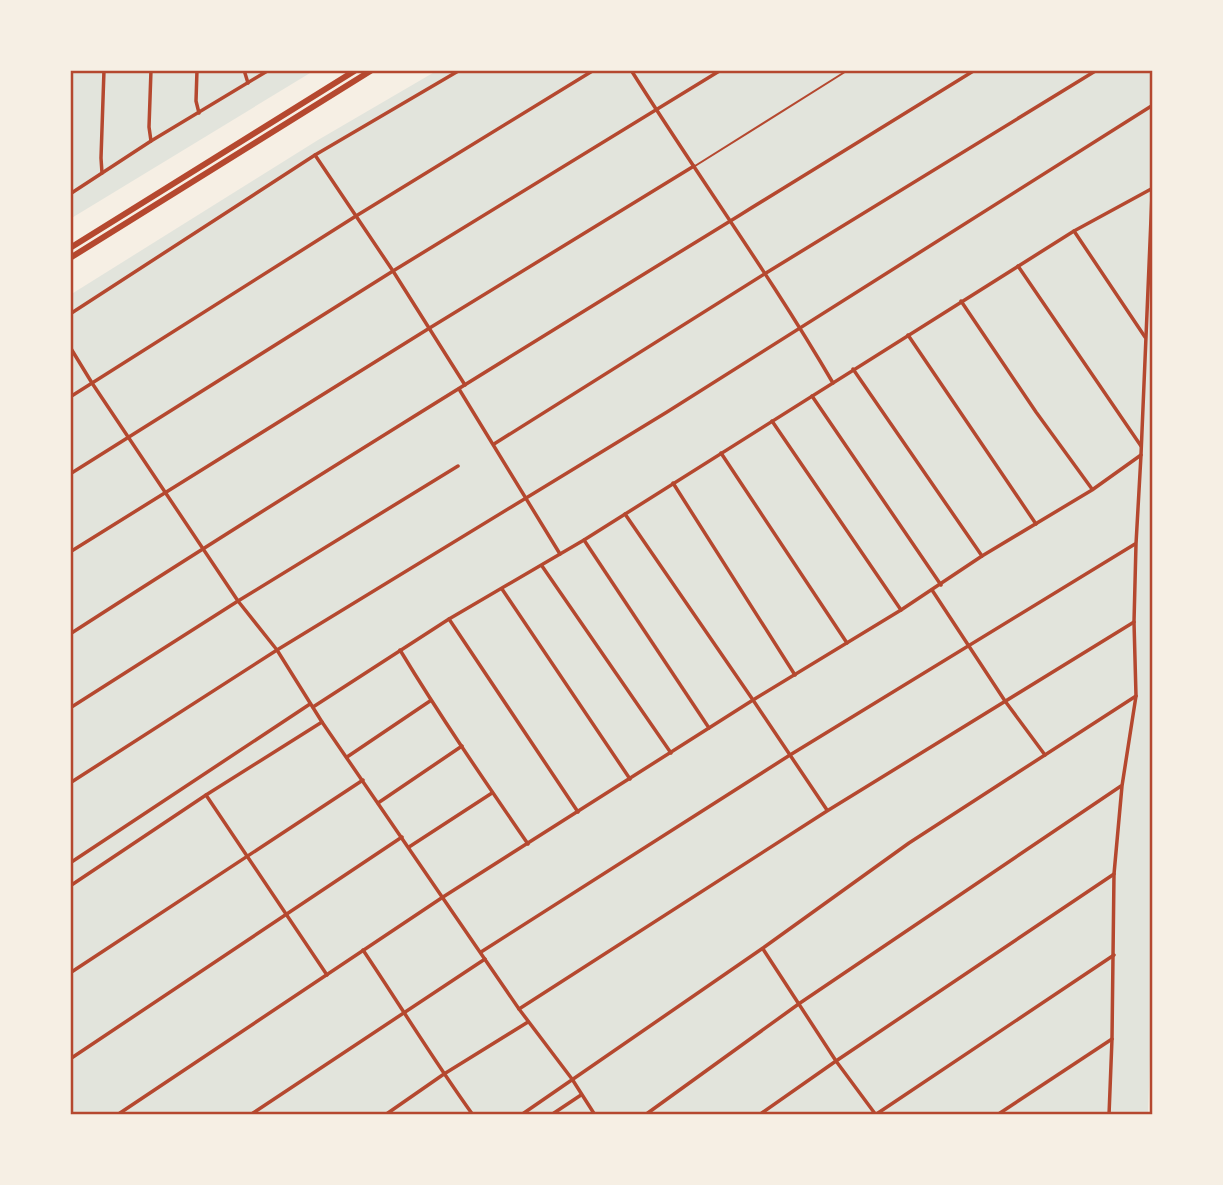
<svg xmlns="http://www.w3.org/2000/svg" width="1223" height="1185" viewBox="0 0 1223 1185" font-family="'DejaVu Sans',sans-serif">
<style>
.green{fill:#e2e4dc}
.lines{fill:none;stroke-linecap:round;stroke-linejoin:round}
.service{stroke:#b5482f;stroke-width:2}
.minor{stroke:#b5482f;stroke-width:3.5}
.trunk{stroke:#b5482f;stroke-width:6}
.neatline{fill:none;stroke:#b5482f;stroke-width:2.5}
</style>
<rect width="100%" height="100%" fill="#f6efe4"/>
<g class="green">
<polygon points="70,70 315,70 70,219"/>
<polygon points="438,70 1153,70 1153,967 1148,1115 70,1115 70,295 318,140"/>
</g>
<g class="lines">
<polyline class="service" points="695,166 848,70"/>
<g class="minor">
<polyline points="197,70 196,101 199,113"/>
<polyline points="244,70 248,83"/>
<path d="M631,70C697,175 770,275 833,383"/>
<polyline points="151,141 149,127 151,70"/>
<polyline points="315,155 393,271 465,385"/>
<polyline points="102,173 101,158 104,70"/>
<polyline points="70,194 151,141 269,70"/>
<polyline points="1074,231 1145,337"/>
<polyline points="1018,266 1141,446"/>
<polyline points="961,301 1036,412 1092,489"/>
<polyline points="70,314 315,155 460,70"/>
<polyline points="908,335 1036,524"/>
<polyline points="70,347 92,383 238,601 277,650 322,722 519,1009 572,1079 595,1115"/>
<polyline points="853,369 982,556"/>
<polyline points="459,389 560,554"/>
<polyline points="812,396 941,585"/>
<polyline points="70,397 356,216 594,70"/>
<polyline points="772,421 901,610"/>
<polyline points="494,444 766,273 1097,70"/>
<polyline points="721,453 847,643"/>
<polyline points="70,474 393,271 721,70"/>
<polyline points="673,483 795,675"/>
<polyline points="625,514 753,700 827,810"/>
<polyline points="584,540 709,728"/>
<polyline points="70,552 428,329 694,166"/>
<polyline points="542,566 671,753"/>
<polyline points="502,589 630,779"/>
<polyline points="932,590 1005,701 1045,755"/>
<polyline points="449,619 578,812"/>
<path d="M70,634C369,441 673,257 975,70"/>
<path d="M400,650C440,716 484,780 528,844"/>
<polyline points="313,707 449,619 584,540 1074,231 1153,188"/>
<polyline points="70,708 238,601 458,466"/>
<polyline points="347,757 430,701"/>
<polyline points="70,783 277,650 667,412 1153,105"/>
<polyline points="206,795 327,975"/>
<polyline points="378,803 462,746"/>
<polyline points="409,847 492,793"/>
<polyline points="70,863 310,704"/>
<polyline points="70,886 206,795 322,722"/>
<polyline points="763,949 836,1061 876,1115"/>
<path d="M363,950C400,1005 434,1061 473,1115"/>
<polyline points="481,952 790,755 1135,544"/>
<polyline points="70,973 363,780"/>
<polyline points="519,1009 827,811 1134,622"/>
<polyline points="70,1059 402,837"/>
<polyline points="117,1115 443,897 753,700 901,610 982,556 1092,490 1141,455"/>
<polyline points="250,1115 485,959"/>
<polyline points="385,1115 444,1074 528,1022"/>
<polyline points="521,1115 763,948 909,843 1136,696"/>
<polyline points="551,1115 581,1095"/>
<polyline points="645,1115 800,1003 1121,786"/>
<polyline points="759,1115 836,1061 1114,874"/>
<polyline points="875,1115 1114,955"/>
<polyline points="997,1115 1112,1039"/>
<polyline points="1109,1115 1112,1039 1114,874 1122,786 1136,696 1134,622 1136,544 1141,455 1153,171"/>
</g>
<g class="trunk">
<polyline points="70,248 356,70"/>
<polyline points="70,258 372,70"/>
</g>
</g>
<rect width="1223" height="1185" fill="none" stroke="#f6efe4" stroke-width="144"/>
<rect x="72" y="72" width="1079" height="1041" class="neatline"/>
</svg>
